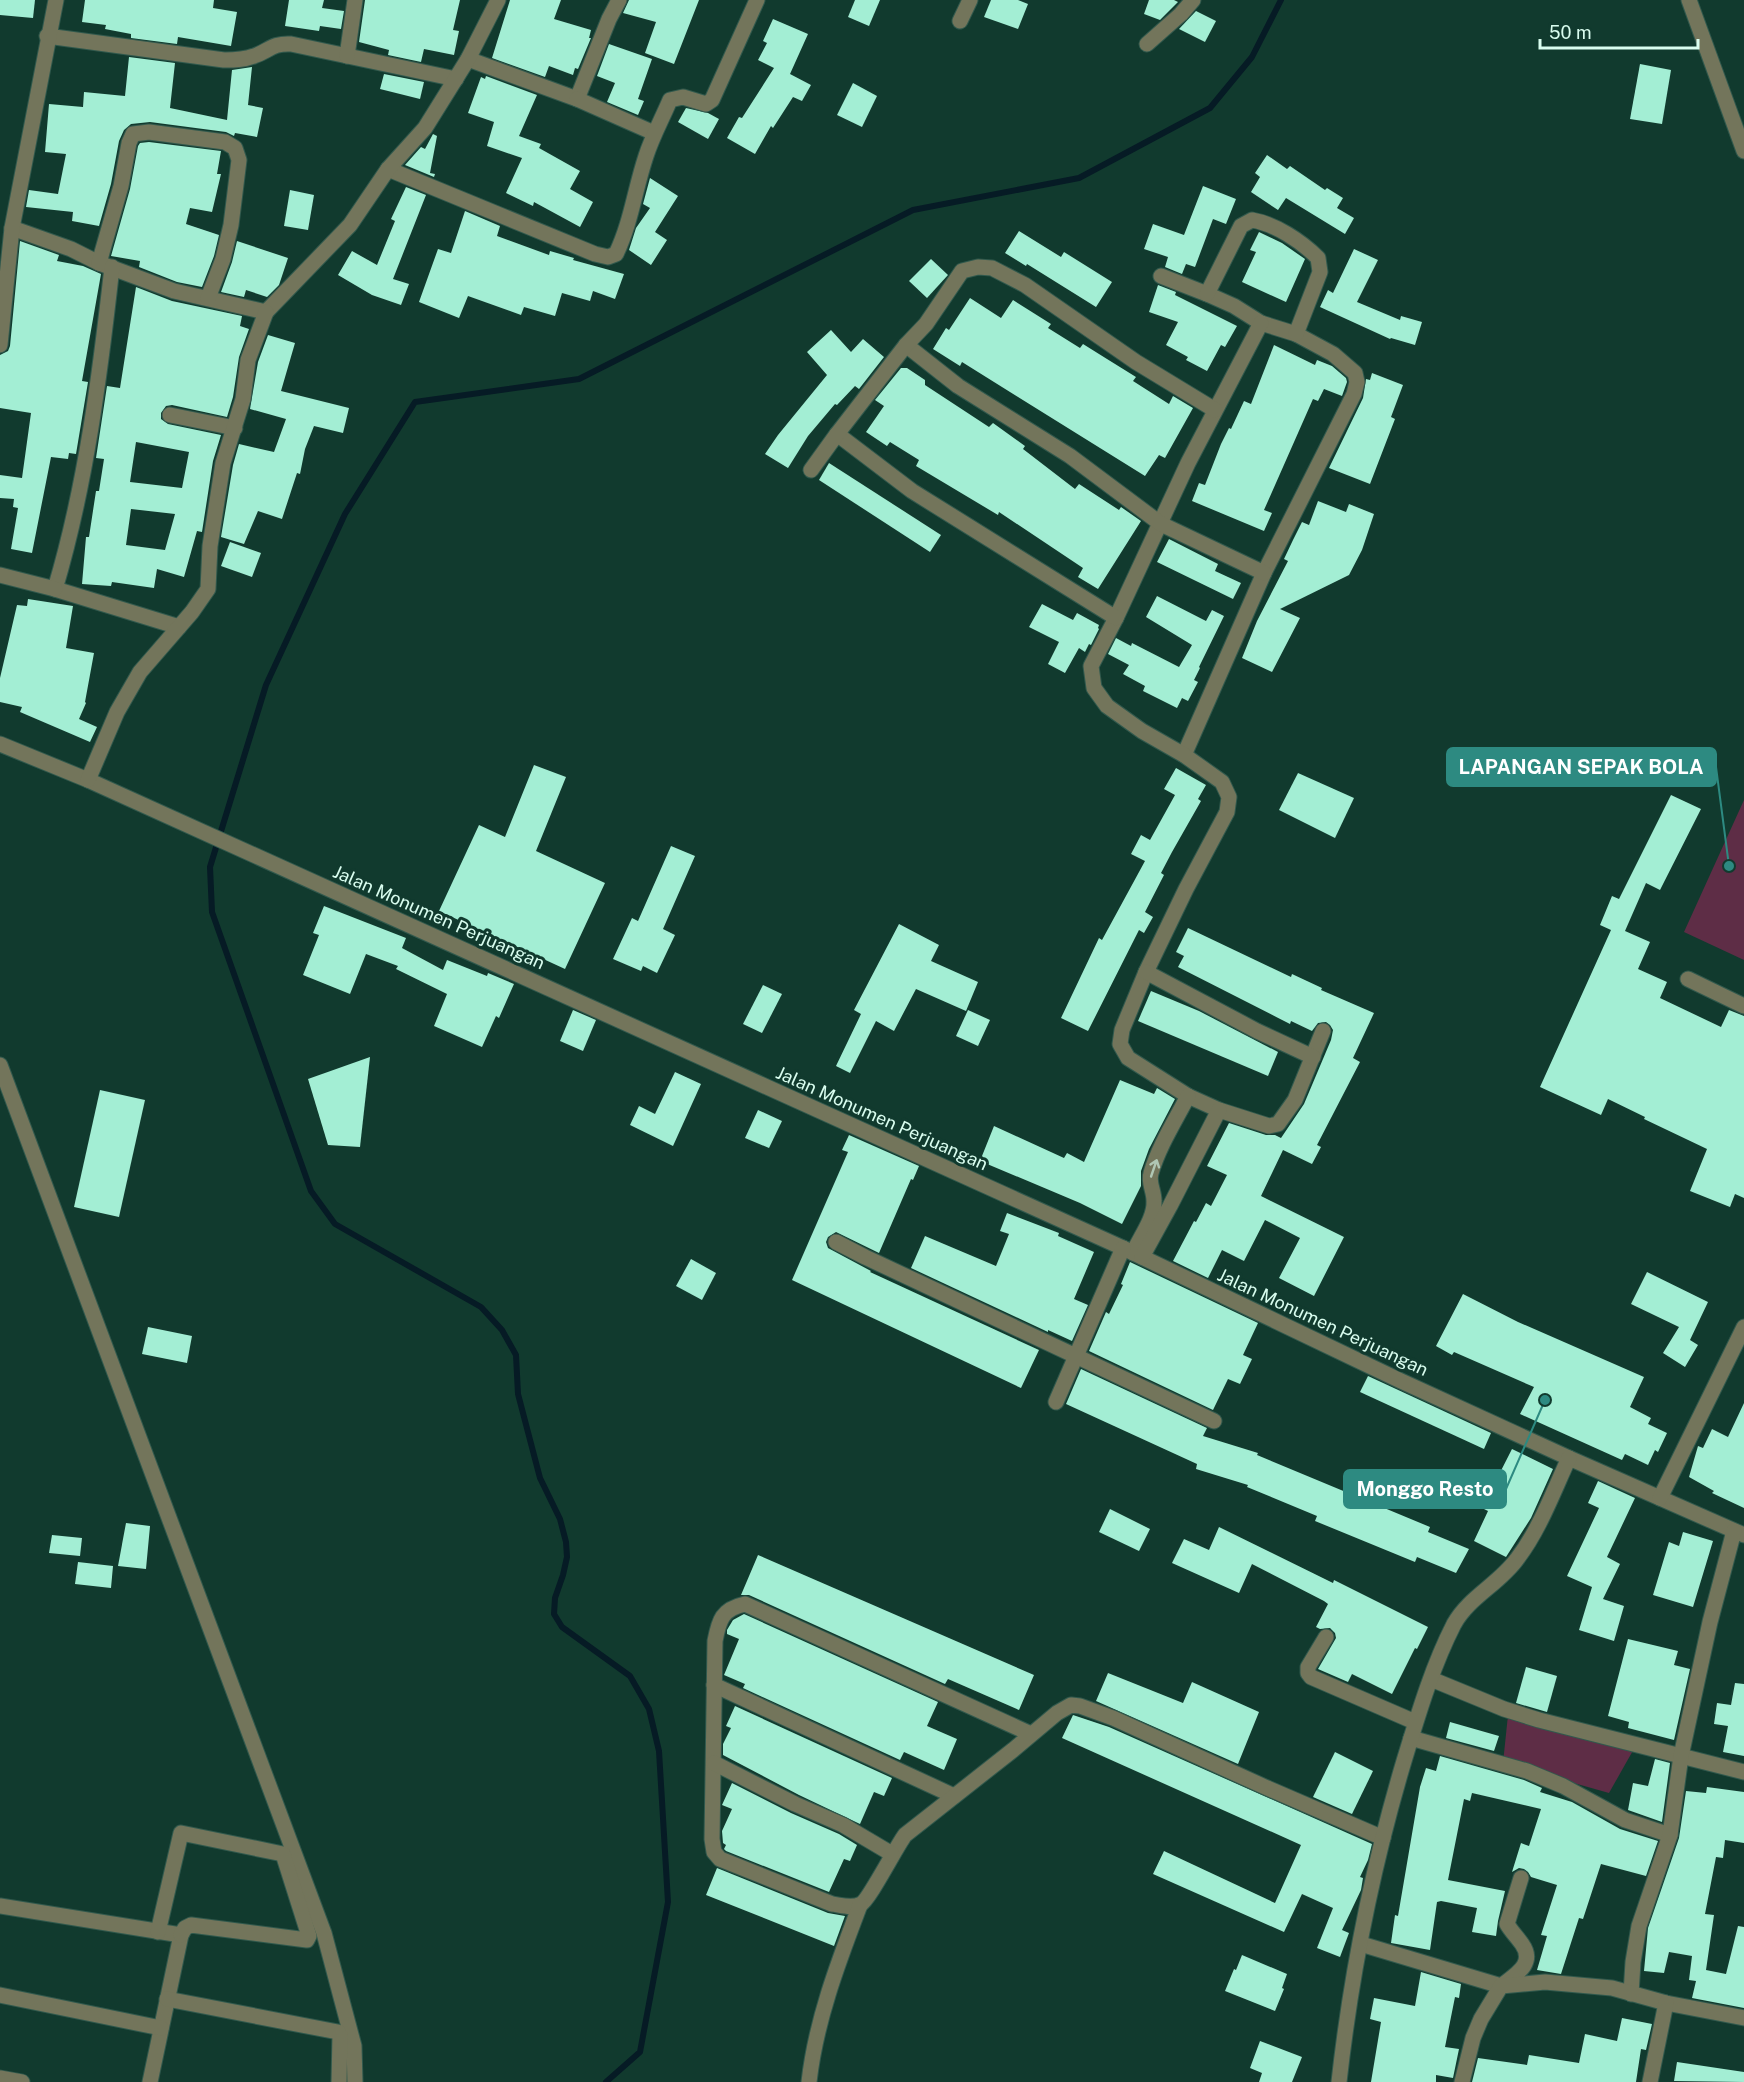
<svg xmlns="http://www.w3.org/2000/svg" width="1744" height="2082" viewBox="0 0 1744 2082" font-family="'Public Sans',sans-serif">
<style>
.green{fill:#5e2d46}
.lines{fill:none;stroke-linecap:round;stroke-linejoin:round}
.stream{stroke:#061b25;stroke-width:6}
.building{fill:#a3eed4;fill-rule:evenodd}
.minor-casing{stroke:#31594d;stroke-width:17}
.minor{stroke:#73755b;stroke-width:15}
.oneway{stroke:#b0c7b4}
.labels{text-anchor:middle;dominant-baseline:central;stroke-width:6;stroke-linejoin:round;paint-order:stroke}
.street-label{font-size:18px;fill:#d9fdef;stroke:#113a2e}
.leader{fill:none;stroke:#2d8a81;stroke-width:2}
.callout-dot{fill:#2d8a81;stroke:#113a2e;stroke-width:2}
.callout{fill:#2d8a81;stroke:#2d8a81;stroke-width:2}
.callout-label{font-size:20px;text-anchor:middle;font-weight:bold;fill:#fff}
</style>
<rect width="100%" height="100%" fill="#113a2e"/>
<g class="green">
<polygon points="1744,800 1744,960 1684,932"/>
<polygon points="1508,1715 1635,1747 1609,1793 1503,1763"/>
</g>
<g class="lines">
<polyline class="stream" points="606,2082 640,2052 668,1902 659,1751 649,1709 630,1676 562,1627 554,1614 555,1598 563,1575 567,1557 566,1542 560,1519 540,1478 518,1394 516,1355 502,1330 481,1307 335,1224 311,1191 212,912 210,867 266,685 345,514 415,402 579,379 913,210 1079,178 1210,108 1252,57 1281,0"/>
</g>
<g class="building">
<polygon points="0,0 35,0 33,18 0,15"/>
<polygon points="85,0 214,0 213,8 237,12 231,46 178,37 177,44 131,38 131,34 105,29 106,25 82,22"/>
<polygon points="289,0 324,0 322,8 344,11 341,29 320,26 319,31 285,26"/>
<polygon points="365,0 460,0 453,30 459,31 454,55 424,49 421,62 388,55 389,50 359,42"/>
<polygon points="510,0 561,0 554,19 591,30 589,38 591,38 578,69 575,68 573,75 549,66 545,77 492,58"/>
<polygon points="629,0 699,0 674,64 645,53 656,22 623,13"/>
<polygon points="855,0 880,0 869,26 848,17"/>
<polygon points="991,0 1018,0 1028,4 1018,29 984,17"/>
<polygon points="1149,0 1174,0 1178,2 1160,20 1144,14"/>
<polygon points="1196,11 1216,21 1205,42 1179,29"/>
<polygon points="773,19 808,34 790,74 811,85 802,101 793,97 773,128 771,126 755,154 727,138 739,117 742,118 774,68 758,60 767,43 763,41"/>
<polygon points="609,44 652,59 638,99 644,101 638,115 607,102 615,83 597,76"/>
<polygon points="129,57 175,63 170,108 227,120 232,70 252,67 248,105 263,108 257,137 235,133 234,136 226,132 150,122 131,124 124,130 119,141 111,184 99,226 72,221 73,212 26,207 29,190 58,194 66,154 45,152 49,104 83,107 84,92 125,96"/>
<polygon points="1640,64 1671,70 1662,124 1630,119"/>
<polygon points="384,74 424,82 420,99 380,89"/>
<polygon points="486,76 537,95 519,136 541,144 539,148 580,171 570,189 593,202 580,227 534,202 533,206 506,193 522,158 487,146 494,122 468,113 481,77 485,79"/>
<polygon points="853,83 877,96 862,127 837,115"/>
<polygon points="686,108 708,113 719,119 708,139 678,122"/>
<polygon points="433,134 437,136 430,173 435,174 434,177 405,165 421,147 425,149"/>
<polygon points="149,142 221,151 217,174 221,174 212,212 190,208 186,224 219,235 214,256 202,287 177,282 139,267 140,261 111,256 130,189 138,146 140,143"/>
<polygon points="1267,155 1287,169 1290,166 1325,190 1327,188 1343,198 1337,208 1354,218 1345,234 1286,198 1278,210 1251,192 1260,177 1255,173"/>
<polygon points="650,178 678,196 655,232 667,240 651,265 629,250 636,228 650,208 643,204"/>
<polygon points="1203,186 1236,199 1226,224 1213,219 1195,267 1186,264 1182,274 1165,267 1168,257 1144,249 1153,224 1184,235"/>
<polygon points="406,187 426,195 393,279 409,284 401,305 372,295 338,275 352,251 377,265 395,221 391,219"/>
<polygon points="290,190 314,195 308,230 284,226"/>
<polygon points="465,211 500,226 497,236 549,255 550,251 574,258 573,260 624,274 615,299 593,291 590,301 562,293 555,316 524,307 521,315 468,296 459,318 419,302 438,249 451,253"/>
<polygon points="1019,231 1061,257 1064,252 1112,282 1096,307 1027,264 1026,266 1005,253"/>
<polygon points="1259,232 1282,243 1305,259 1286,302 1242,282 1256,252 1250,250"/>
<polygon points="20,241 59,255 57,261 83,266 101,274 82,381 88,382 76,454 69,453 68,459 51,457 32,553 11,549 18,508 13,507 14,499 0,498 0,475 22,478 31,413 0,408 0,355 8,351 10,346"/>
<polygon points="237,241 288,258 279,285 267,297 246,290 244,297 221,292 232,262"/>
<polygon points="1354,249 1378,260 1357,302 1400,320 1401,316 1422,322 1415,345 1391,338 1390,339 1320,307 1328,290 1333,293"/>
<polygon points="931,259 948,275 927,298 909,281"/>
<polygon points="1158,285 1176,292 1175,295 1237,326 1225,347 1221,345 1207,371 1186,360 1188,357 1166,345 1178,322 1149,312"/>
<path d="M136,287L172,301L242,316L240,326L249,329L239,357L233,397L227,417L172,405L166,406L161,413V419L168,424L221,435L213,461L202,532L197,531L184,577L157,569L154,588L112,582L111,586L82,584L86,537H89L96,491H99L104,459L96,458L107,386L120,388ZM136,442L189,452L182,488L130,482ZM131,509L175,514L165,550L126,545Z"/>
<polygon points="970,298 1001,318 1013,300 1051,324 1048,328 1080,348 1083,344 1107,359 1136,377 1133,381 1169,404 1173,396 1193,408 1165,458 1159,455 1145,476 962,362 960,366 933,349 946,328 949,330"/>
<polygon points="831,330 851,352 863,339 884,357 859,389 855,386 837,405 835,404 808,436 788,468 765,454 778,435 827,375 807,352"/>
<polygon points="268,335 295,343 281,391 349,408 343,433 314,426 305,449 300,474 297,473 282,519 258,511 244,544 221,537 233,465 239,444 274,452 286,419 250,409 258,362"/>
<polygon points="1274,345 1315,365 1317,360 1332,366 1346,378 1347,382 1342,396 1324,389 1318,401 1313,399 1264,510 1272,513 1264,531 1192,501 1199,483 1205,485 1221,444 1229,428 1231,429 1244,401 1251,404"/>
<polygon points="901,368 907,368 925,380 925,385 989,427 993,423 1025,446 1023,449 1075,489 1079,484 1119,510 1121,507 1141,521 1098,589 1078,577 1083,568 999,512 998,515 916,466 919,460 890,442 887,446 866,432 884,406 875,400"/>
<polygon points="1372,373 1403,385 1391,417 1395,419 1370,484 1329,468 1363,398 1366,379 1370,380"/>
<polygon points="829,463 941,535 930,552 819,480"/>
<polygon points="1318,501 1346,512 1349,504 1374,514 1362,550 1349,575 1280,609 1300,618 1272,672 1242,658 1257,621 1288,561 1284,559 1293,540 1302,522 1309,525"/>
<polygon points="1169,539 1218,564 1215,571 1241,583 1233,599 1157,562"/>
<polygon points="230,542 261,553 252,577 221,566"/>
<polygon points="1157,596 1206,621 1212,610 1224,616 1199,667 1200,668 1194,680 1198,682 1188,701 1182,698 1177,708 1143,691 1145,686 1123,674 1129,665 1108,654 1116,638 1131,646 1132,643 1179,667 1192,645 1146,617"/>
<polygon points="28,599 73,606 66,648 94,653 85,702 86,703 79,719 97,727 90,742 20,712 22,707 0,702 0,678 17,605 27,606"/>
<polygon points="1042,604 1073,620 1077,613 1099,625 1098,628 1099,629 1091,645 1089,644 1085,652 1079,648 1065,673 1048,664 1059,642 1029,627"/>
<polygon points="534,765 566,777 536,851 605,883 565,969 439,911 479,825 505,837"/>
<polygon points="1176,768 1206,785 1198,799 1201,801 1172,852 1161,873 1164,875 1145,912 1153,917 1144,933 1139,930 1088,1031 1061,1018 1099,938 1102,940 1145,861 1131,854 1141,835 1150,840 1175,795 1164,789"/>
<polygon points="1298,773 1354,798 1335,838 1279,810"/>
<polygon points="1671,795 1701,809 1660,890 1646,883 1625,931 1650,942 1638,969 1667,982 1660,998 1721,1027 1729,1010 1744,1016 1744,1198 1735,1194 1730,1207 1690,1191 1707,1149 1644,1119 1645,1117 1608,1099 1601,1115 1540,1087 1611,930 1600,925 1612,896 1619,899"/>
<polygon points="671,846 695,856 663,929 675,935 657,973 643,966 641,971 613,959 632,918 638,921"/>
<polygon points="324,906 406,938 402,948 443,970 447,960 487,976 488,973 514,984 499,1018 496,1016 482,1047 434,1026 447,994 396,969 398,966 366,954 350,994 303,975 319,935 313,933"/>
<polygon points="899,924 939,945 931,961 978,982 966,1011 916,989 894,1031 876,1021 850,1073 836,1066 861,1014 854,1010"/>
<polygon points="1188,928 1291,977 1292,974 1322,988 1321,990 1374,1013 1353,1058 1360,1062 1317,1145 1321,1147 1312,1164 1283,1150 1261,1196 1344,1237 1314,1296 1279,1278 1300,1238 1265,1220 1244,1261 1222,1250 1208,1278 1173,1261 1194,1221 1196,1222 1206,1203 1211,1206 1227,1175 1207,1166 1229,1123 1266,1135 1275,1135 1281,1138 1304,1104 1331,1040 1333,1030 1330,1025 1326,1022 1318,1023 1312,1031 1291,1021 1290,1024 1178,967 1184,956 1176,952"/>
<polygon points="763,985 782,994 762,1033 743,1024"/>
<polygon points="1151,991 1199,1011 1278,1052 1268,1076 1138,1021"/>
<polygon points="573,1010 596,1020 583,1051 560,1041"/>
<polygon points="968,1010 990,1020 978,1046 956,1036"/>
<polygon points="370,1057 360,1147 328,1145 308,1079"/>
<polygon points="675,1072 701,1084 673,1146 630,1125 639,1106 655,1114"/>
<polygon points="1120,1080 1154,1094 1157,1088 1175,1099 1149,1149 1141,1171 1141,1186 1122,1224 1080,1203 980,1161 994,1126 1064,1158 1067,1153 1084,1162"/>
<polygon points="100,1090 145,1100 119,1217 74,1207"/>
<polygon points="758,1110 782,1121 769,1148 745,1138"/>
<polygon points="849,1135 919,1166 913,1180 911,1179 879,1253 836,1232 828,1237 826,1242 828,1248 871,1271 870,1272 1039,1350 1021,1388 792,1280 848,1152 842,1150"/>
<polygon points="1007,1213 1059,1233 1058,1236 1094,1252 1074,1299 1088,1305 1072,1341 1048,1330 1048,1332 911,1268 925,1236 996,1266 1009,1234 1000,1231"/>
<polygon points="691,1259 716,1273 702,1300 676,1286"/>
<polygon points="1130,1262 1258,1323 1243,1355 1252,1359 1240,1384 1228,1379 1213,1410 1089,1351 1106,1312 1109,1314 1123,1285 1121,1284"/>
<polygon points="1647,1272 1708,1302 1690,1340 1698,1345 1685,1367 1663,1353 1679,1327 1631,1304"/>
<polygon points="1463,1294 1518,1322 1644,1377 1630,1407 1651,1418 1648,1424 1667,1433 1658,1452 1655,1450 1648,1465 1625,1454 1622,1460 1520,1414 1534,1387 1454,1352 1452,1355 1436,1346"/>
<polygon points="148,1327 192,1336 187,1363 142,1354"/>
<polygon points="1081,1369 1207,1428 1203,1436 1258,1453 1257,1455 1430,1527 1428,1532 1469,1549 1456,1573 1417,1557 1415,1562 1315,1521 1317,1516 1247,1487 1248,1485 1196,1469 1197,1464 1066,1404"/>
<polygon points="1368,1376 1491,1433 1484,1449 1360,1392"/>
<polygon points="1744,1403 1744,1508 1712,1493 1714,1491 1689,1477 1698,1446 1703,1448 1712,1429 1728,1437"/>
<polygon points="1512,1449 1553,1469 1531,1518 1506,1557 1474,1541 1488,1511 1482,1508"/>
<polygon points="1598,1481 1635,1498 1607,1557 1620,1564 1603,1599 1624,1606 1614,1641 1579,1630 1592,1587 1567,1576 1599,1508 1588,1503"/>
<polygon points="1110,1509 1150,1529 1139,1551 1099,1532"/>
<polygon points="126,1523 150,1526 146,1569 118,1566"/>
<polygon points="1219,1527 1333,1583 1334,1580 1428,1627 1417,1649 1415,1648 1392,1694 1352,1674 1348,1682 1318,1669 1336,1638 1335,1633 1330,1628 1320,1629 1316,1627 1328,1604 1324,1601 1252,1564 1239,1593 1172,1563 1184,1539 1209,1550"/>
<polygon points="1683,1532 1713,1541 1693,1607 1653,1595 1669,1542 1679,1546"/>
<polygon points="52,1535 82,1538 80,1556 49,1553"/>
<polygon points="758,1555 1034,1675 1019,1710 948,1679 945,1684 749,1595 741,1595"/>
<polygon points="78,1562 113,1566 111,1588 75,1584"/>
<polygon points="744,1614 938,1702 927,1726 957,1739 944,1770 904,1752 900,1760 743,1688 745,1684 724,1675 739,1639 727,1634 727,1630 733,1620"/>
<polygon points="1628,1639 1678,1651 1674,1665 1690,1669 1674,1740 1628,1728 1629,1722 1608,1716"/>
<polygon points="1526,1667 1557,1676 1547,1712 1516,1703"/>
<polygon points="1108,1673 1183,1703 1192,1682 1259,1712 1238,1764 1096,1701"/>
<polygon points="1735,1683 1744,1684 1744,1756 1723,1752 1728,1726 1714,1724 1717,1703 1731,1705"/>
<polygon points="735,1706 892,1778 884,1796 874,1792 860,1824 799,1795 723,1755 723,1744 731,1728 726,1726"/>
<polygon points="1073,1715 1109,1727 1372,1844 1368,1860 1360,1877 1363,1878 1361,1890 1342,1930 1349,1933 1340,1957 1317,1948 1333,1908 1302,1894 1284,1932 1153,1874 1164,1851 1275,1903 1301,1845 1062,1738"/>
<polygon points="1450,1722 1499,1736 1494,1751 1446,1738"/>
<polygon points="1335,1752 1373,1771 1352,1814 1313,1797"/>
<polygon points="1440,1756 1524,1780 1542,1788 1540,1792 1572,1802 1620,1829 1658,1841 1646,1876 1601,1864 1583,1919 1579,1918 1561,1974 1537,1970 1547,1936 1541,1935 1557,1885 1531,1877 1528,1872 1524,1869 1519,1868 1512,1872 1521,1843 1529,1846 1541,1809 1472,1793 1470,1801 1464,1799 1448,1880 1505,1891 1498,1921 1496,1936 1472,1932 1477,1908 1441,1901 1437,1902 1430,1950 1391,1943 1395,1915 1398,1916 1420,1787 1426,1768 1436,1771"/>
<polygon points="1655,1759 1670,1763 1662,1822 1628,1810 1633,1783 1648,1786"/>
<polygon points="732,1783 791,1813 839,1834 857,1845 850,1861 844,1859 829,1892 726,1851 724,1849 726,1845 723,1843 722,1831 732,1809 722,1805"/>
<polygon points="1707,1787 1744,1792 1744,1843 1725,1840 1723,1858 1716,1857 1705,1914 1714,1915 1706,1970 1726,1974 1738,1926 1744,1927 1744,2008 1692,1998 1696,1981 1689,1980 1692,1956 1669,1952 1664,1973 1644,1971 1648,1928 1679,1838 1686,1791 1706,1793"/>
<polygon points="717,1868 828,1913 845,1916 834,1946 706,1895"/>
<polygon points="1242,1955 1287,1974 1282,1988 1284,1989 1275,2011 1225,1991 1234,1969 1236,1970"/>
<polygon points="1421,1972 1461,1984 1459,1998 1455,1997 1445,2047 1459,2049 1453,2078 1436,2075 1436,2082 1371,2082 1381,2022 1370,2019 1374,1998 1415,2006"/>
<polygon points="1622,2018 1652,2024 1646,2050 1641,2049 1636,2082 1472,2082 1478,2058 1527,2065 1529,2055 1579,2063 1585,2034 1617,2041"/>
<polygon points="1260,2041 1302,2057 1292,2082 1259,2082 1262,2073 1250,2068"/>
<polygon points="1677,2062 1744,2072 1744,2082 1674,2081"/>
</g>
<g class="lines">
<defs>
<g id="minor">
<polyline points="1689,0 1744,151"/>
<polyline points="960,21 970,0"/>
<path d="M47,36L224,60C234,60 244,60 254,56C269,51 272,43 291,44L456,79"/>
<polyline points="1147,44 1181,14 1193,0"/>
<polyline points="347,56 355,0"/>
<polyline points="468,59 577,99 609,19 619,0"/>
<polyline points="577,99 654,133"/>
<path d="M388,169L595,254L608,257L616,254C631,223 635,189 646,156C652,137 662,119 670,100L683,97L706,104L712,100L757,0"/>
<polyline points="12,228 71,249 99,263 174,291 266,312 350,225 388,169 425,128 468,59 498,0"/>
<polyline points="99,263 121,186 129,143 133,134 149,132 225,142 235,148 239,160 231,225 223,259 208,298"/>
<path d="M112,267C100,375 86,485 55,589L179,627"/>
<polyline points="1161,276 1207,294 1234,306 1261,323 1296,334 1333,354 1355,373 1357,382 1354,394 1264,573 1184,755"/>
<path d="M1207,294L1241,226L1252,220C1275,224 1301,241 1318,258L1320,272L1296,334"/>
<polyline points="1261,323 1188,463 1116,618 1091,666 1094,688 1107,706 1142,731 1184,755 1222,782 1229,797 1227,812 1186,889 1146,972 1122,1030 1120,1044 1128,1058 1188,1096 1219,1110 1269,1126 1278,1124 1295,1100 1323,1031"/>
<polyline points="0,345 12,228 56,0"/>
<polyline points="906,345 958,386 1070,456 1161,524 1264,573"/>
<polyline points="170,415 235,428"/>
<polyline points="837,434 912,491 1116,618"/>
<polyline points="811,470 837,434 906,345 926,324 962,271 978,267 992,268 1025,285 1136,362 1215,410"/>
<polyline points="0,575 55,589"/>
<polyline points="0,744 88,780 1123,1248 1401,1381 1569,1458 1744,1535"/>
<polyline points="88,780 117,712 140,672 192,612 208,589 210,546 223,463 243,399 248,360 266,312"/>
<polyline points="1146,972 1257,1031 1313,1057"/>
<polyline points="1688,979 1744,1006"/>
<polyline points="0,1065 324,1933 354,2046 355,2082"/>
<polyline points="836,1242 865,1257 1214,1421"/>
<path d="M1133,1253C1140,1237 1155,1218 1154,1201C1154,1190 1148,1183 1151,1173C1159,1146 1175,1121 1188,1096"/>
<polyline points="1142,1257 1170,1206 1219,1110"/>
<polyline points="1056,1402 1123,1248"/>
<polyline points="1660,1498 1744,1327"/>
<polyline points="1326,1637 1308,1667 1308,1673 1311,1677 1415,1722"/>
<polyline points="1431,1679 1504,1709 1539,1720 1744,1772"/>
<polyline points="714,1685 954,1796"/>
<path d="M1031,1734L745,1604C722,1609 719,1620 715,1641L712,1839L714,1852L720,1859L832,1904C841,1905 852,1909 861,1904C869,1900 896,1847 905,1835L1013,1750L1057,1713L1071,1705L1080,1706L1113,1718L1265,1787L1383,1838"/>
<polyline points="1411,1738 1527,1771 1563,1786 1625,1820 1670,1835"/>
<polyline points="714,1763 795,1804 843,1825 892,1854"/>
<polyline points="0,1906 181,1935 150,2082"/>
<polyline points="158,1932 181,1833 283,1854 309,1936 307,1940 191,1925 185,1928 181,1935"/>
<path d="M1361,1944L1501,1986C1515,1975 1536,1964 1522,1944C1517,1937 1511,1931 1507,1924L1521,1878"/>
<polyline points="1631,1994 1633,1962 1639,1926 1670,1835 1681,1756 1710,1622 1734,1531"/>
<polyline points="0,1995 161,2028"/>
<polyline points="167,1999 338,2032 340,2035 339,2082"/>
<polyline points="0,2078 22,2082"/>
<path d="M809,2082C816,2020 838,1963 860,1905"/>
<path d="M1339,2082C1351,1974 1373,1865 1404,1761C1418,1715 1432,1667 1454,1624C1469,1597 1499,1584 1517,1559C1540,1529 1553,1492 1569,1458"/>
<polyline points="1462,2082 1473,2038 1481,2019 1501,1986 1545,1982 1612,1988 1666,2003 1744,2018"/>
<polyline points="1650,2082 1666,2003"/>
</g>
</defs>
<use href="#minor" class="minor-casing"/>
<use href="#minor" class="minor"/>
</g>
<defs><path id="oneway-shaft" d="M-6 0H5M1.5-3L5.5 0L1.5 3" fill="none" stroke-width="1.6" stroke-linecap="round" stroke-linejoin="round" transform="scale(1.5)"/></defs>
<use class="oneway" href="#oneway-shaft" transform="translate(1154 1168) rotate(-71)"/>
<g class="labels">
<g class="street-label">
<text transform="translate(439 917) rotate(24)">Jalan Monumen Perjuangan</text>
<text transform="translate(882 1118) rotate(24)">Jalan Monumen Perjuangan</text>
<text transform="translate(1323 1322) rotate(25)">Jalan Monumen Perjuangan</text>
</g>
</g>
<path class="leader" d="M1729 866L1716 767M1545 1400L1506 1489"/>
<g class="callout-dot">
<circle cx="1729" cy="866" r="6"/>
<circle cx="1545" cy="1400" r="6"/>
</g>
<g class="callout">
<rect x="1447" y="748" width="269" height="38" rx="6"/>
<rect x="1344" y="1470" width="162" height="38" rx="6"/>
</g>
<g class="callout-label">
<text x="1581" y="774">LAPANGAN SEPAK BOLA</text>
<text x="1425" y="1496">Monggo Resto</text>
</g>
<path d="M1540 39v9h158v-9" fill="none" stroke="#d9fdef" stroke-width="3"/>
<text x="1549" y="39" font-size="18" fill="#d9fdef" stroke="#113a2e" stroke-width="4.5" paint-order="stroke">50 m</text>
</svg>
